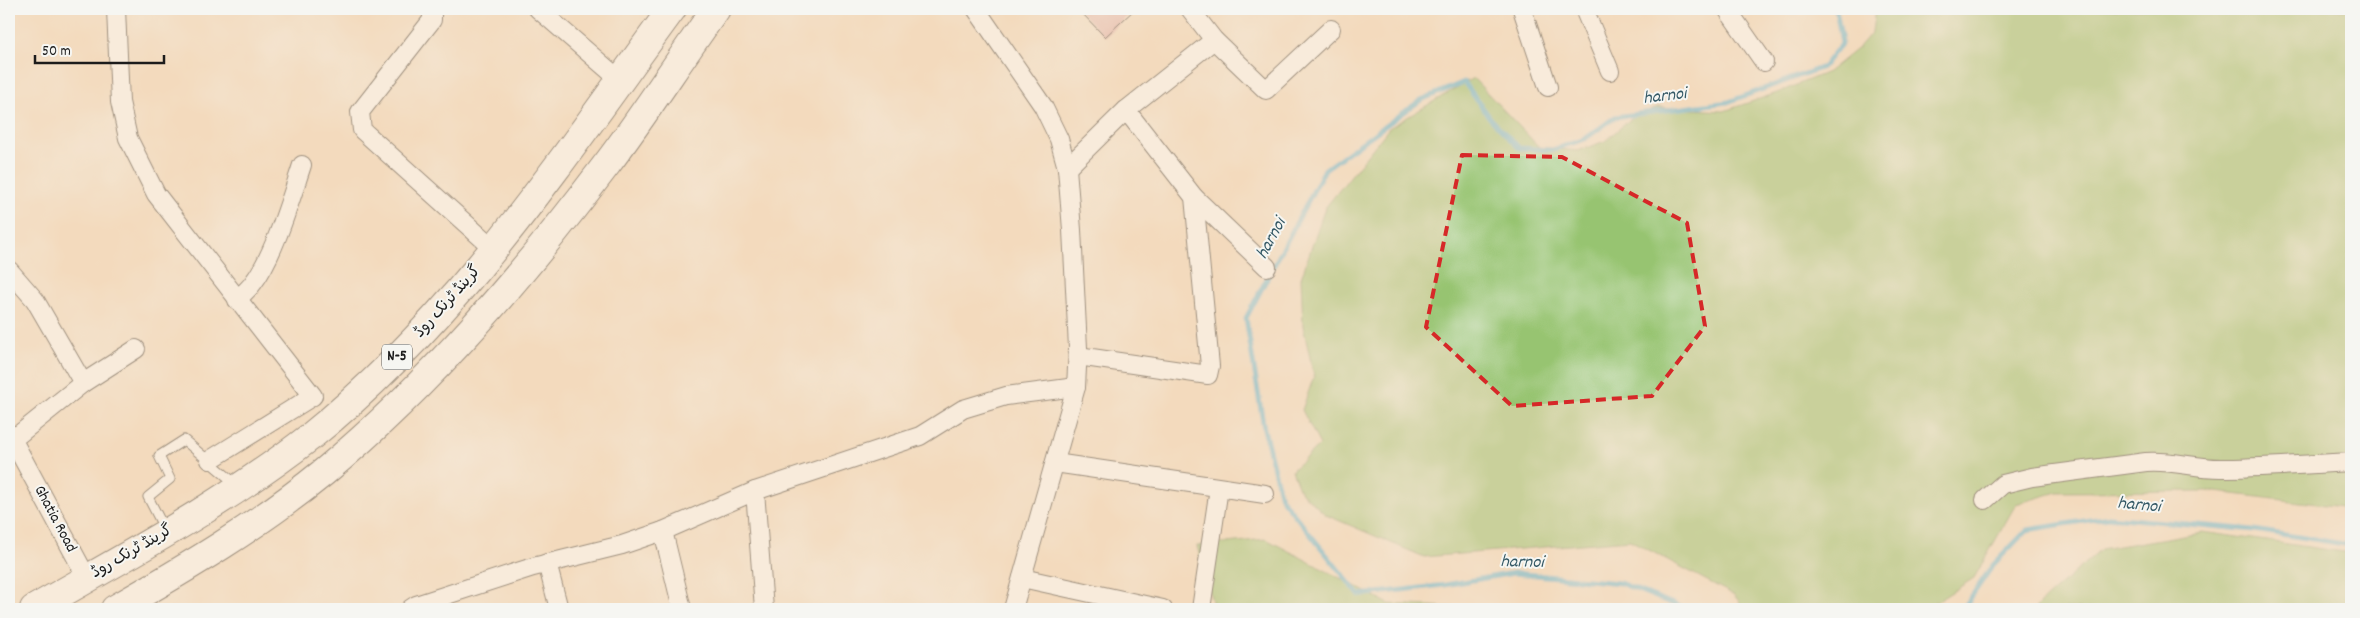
<svg xmlns="http://www.w3.org/2000/svg" width="2360" height="618" viewBox="0 0 2360 618" font-family="Dekko,'Playpen Sans Arabic',sans-serif">
<style>
.green{fill:#97c471;stroke:#5a7046}
.lines{fill:none;stroke-linecap:round;stroke-linejoin:round}
.stream{stroke:#55b1d3;stroke-width:5}
.building{fill:#db9b9a}
.service-casing{stroke:#3c3834;stroke-width:11}
.minor-casing{stroke:#3c3834;stroke-width:20}
.trunk-casing{stroke:#3c3834;stroke-width:30}
.service{stroke:#fff;stroke-width:9}
.minor{stroke:#fff;stroke-width:18}
.trunk{stroke:#fff;stroke-width:28}
.marked{fill:none;stroke:#d62828;stroke-width:4;stroke-dasharray:10 6;stroke-linejoin:round}
.labels{text-anchor:middle;dominant-baseline:central;stroke-width:4;stroke-linejoin:round;paint-order:stroke}
.shield{fill:#f6f6f2;stroke:#5d5d5c;stroke-width:1}
.shield-label{font-size:15px;font-weight:bold;fill:#1c1c1c}
.street-label{font-size:16px;fill:#1c1c1c;stroke:#f6f6f2}
.water-label{font-size:18px;font-style:italic;fill:#335865;stroke:#f6f6f2}
</style>
<rect width="100%" height="100%" fill="#f6f6f2"/>
<filter id="ink" filterUnits="userSpaceOnUse"><feTurbulence type="fractalNoise" baseFrequency=".02" numOctaves="2"/><feDisplacementMap in="SourceGraphic" scale="10" xChannelSelector="R" yChannelSelector="G"/><feConvolveMatrix kernelMatrix="1 2 1 2 8 2 1 2 1" color-interpolation-filters="sRGB"/></filter>
<filter id="wash" filterUnits="userSpaceOnUse"><feTurbulence type="fractalNoise" baseFrequency=".0096" numOctaves="4" result="noise"/><feDisplacementMap in="SourceGraphic" scale="20" xChannelSelector="R" yChannelSelector="G"/><feGaussianBlur stdDeviation="1.12" result="paint"/><feColorMatrix in="noise" values="0 0 0 0 0 0 0 0 0 0 0 0 0 0 0 0 0 1.4 0 .05"/><feComposite in="paint" operator="in"/></filter>
<g filter="url(#wash)">
<rect width="100%" height="100%" fill="#f3dabd"/>
<g class="green">
<polygon points="1875,9 2351,9 2351,508 2207,491 2057,492 2016,504 1974,578 1925,609 1745,609 1734,595 1630,540 1424,557 1326,515 1300,491 1292,470 1320,445 1302,410 1314,376 1303,326 1301,278 1325,208 1389,128 1473,78 1539,147 1578,151 1605,141 1634,116 1658,107 1724,111 1777,93 1828,72 1859,47 1872,32"/>
<polygon points="2202,532 2351,553 2351,609 2034,609 2101,549"/>
<polygon points="1266,539 1389,604 1490,609 1214,609 1197,546"/>
</g>
<g class="lines">
<g class="stream">
<polyline points="1686,609 1620,583 1514,573 1445,585 1359,595 1281,498 1264,429 1246,318 1325,169 1421,100 1464,82 1490,118 1519,148 1552,150 1585,139 1615,117 1728,102 1823,67 1842,43 1836,9"/>
<polyline points="1963,609 1993,565 2027,530 2109,517 2254,530 2351,545"/>
</g>
</g>
<g id="blocks">
<polygon class="building" points="1078,9 1135,9 1105,37"/>
</g>
</g>
<g filter="url(#ink)">
<use href="#blocks" fill-opacity="0" stroke="#3c3834" stroke-width="1"/>
<g class="lines">
<defs>
<polyline id="service" points="165,530 148,497 170,479 159,456 184,440 237,485"/>
<g id="minor">
<polyline points="116,9 120,102 128,138 156,194 313,396 210,460"/>
<polyline points="432,9 432,20 360,112 362,130 494,249"/>
<polyline points="538,9 620,80"/>
<polyline points="976,9 1043,106 1059,139 1067,168 1072,230 1078,348 1076,387 1013,609"/>
<polyline points="1190,9 1214,40 1266,90 1331,29"/>
<polyline points="1522,9 1548,87"/>
<polyline points="1584,9 1610,71"/>
<polyline points="1727,9 1764,62"/>
<polyline points="1067,168 1126,110 1214,40"/>
<polyline points="1194,197 1267,267"/>
<polyline points="9,270 35,300 83,383"/>
<path d="M237,300C242,294 249,289 253,283C274,256 291,198 302,165"/>
<polyline points="1078,356 1208,375 1210,366 1194,197 1126,110"/>
<polyline points="9,433 87,578"/>
<polyline points="12,440 83,383 136,349"/>
<polyline points="1055,463 1265,494"/>
<polyline points="755,491 764,609"/>
<path d="M1985,500L2003,484L2032,477L2146,462C2171,460 2195,468 2220,468C2263,468 2307,464 2351,462"/>
<polyline points="663,531 682,609"/>
<polyline points="547,563 559,609"/>
<polyline points="1022,578 1163,609"/>
<polyline points="410,609 416,605 533,567 622,545 663,531 755,491 920,436 963,409 1006,396 1076,387"/>
<polyline points="1201,609 1219,488"/>
</g>
<g id="trunk">
<path d="M34,609C128,555 224,504 310,437C457,319 562,159 672,9"/>
<path d="M115,609C187,568 259,525 324,472C431,383 523,275 607,164C645,114 679,60 716,9"/>
</g>
</defs>
<use href="#service" class="service-casing"/>
<use href="#minor" class="minor-casing"/>
<use href="#trunk" class="trunk-casing"/>
<use href="#service" class="service"/>
<use href="#minor" class="minor"/>
<use href="#trunk" class="trunk"/>
</g>
</g>
<path d="M0 0H2360V618H0ZM1462,155L1562,157L1687,223L1705,326L1652,396L1512,406L1426,327Z" fill="#f3dabd" fill-opacity=".55" fill-rule="evenodd"/>
<path class="marked" d="M1462,155L1562,157L1687,223L1705,326L1652,396L1512,406L1426,327Z"/>
<g class="labels">
<rect class="shield" x="382" y="344.5" width="30" height="25" rx="4"/>
<g class="shield-label">
<text x="397" y="357">N-5</text>
</g>
<g class="street-label">
<text transform="translate(448 302) rotate(-48)">گرینڈ ٹرنک روڈ</text>
<text transform="translate(55 519) rotate(62)">Ghatia Road</text>
<text transform="translate(132 552) rotate(-30)">گرینڈ ٹرنک روڈ</text>
</g>
<g class="water-label">
<text transform="translate(1665 97) rotate(-7)">harnoi</text>
<text transform="translate(1272 239) rotate(-62)">harnoi</text>
<text transform="translate(2139 506) rotate(5)">harnoi</text>
<text transform="translate(1522 563) rotate(1)">harnoi</text>
</g>
</g>
<rect width="2360" height="618" fill="none" stroke="#f6f6f2" stroke-width="30"/>
<path d="M35 55v8h129v-8" fill="none" stroke="#1c1c1c" stroke-width="2.5"/>
<text x="42" y="55" font-size="15" fill="#1c1c1c" stroke="#f6f6f2" stroke-width="4" paint-order="stroke">50 m</text>
</svg>
